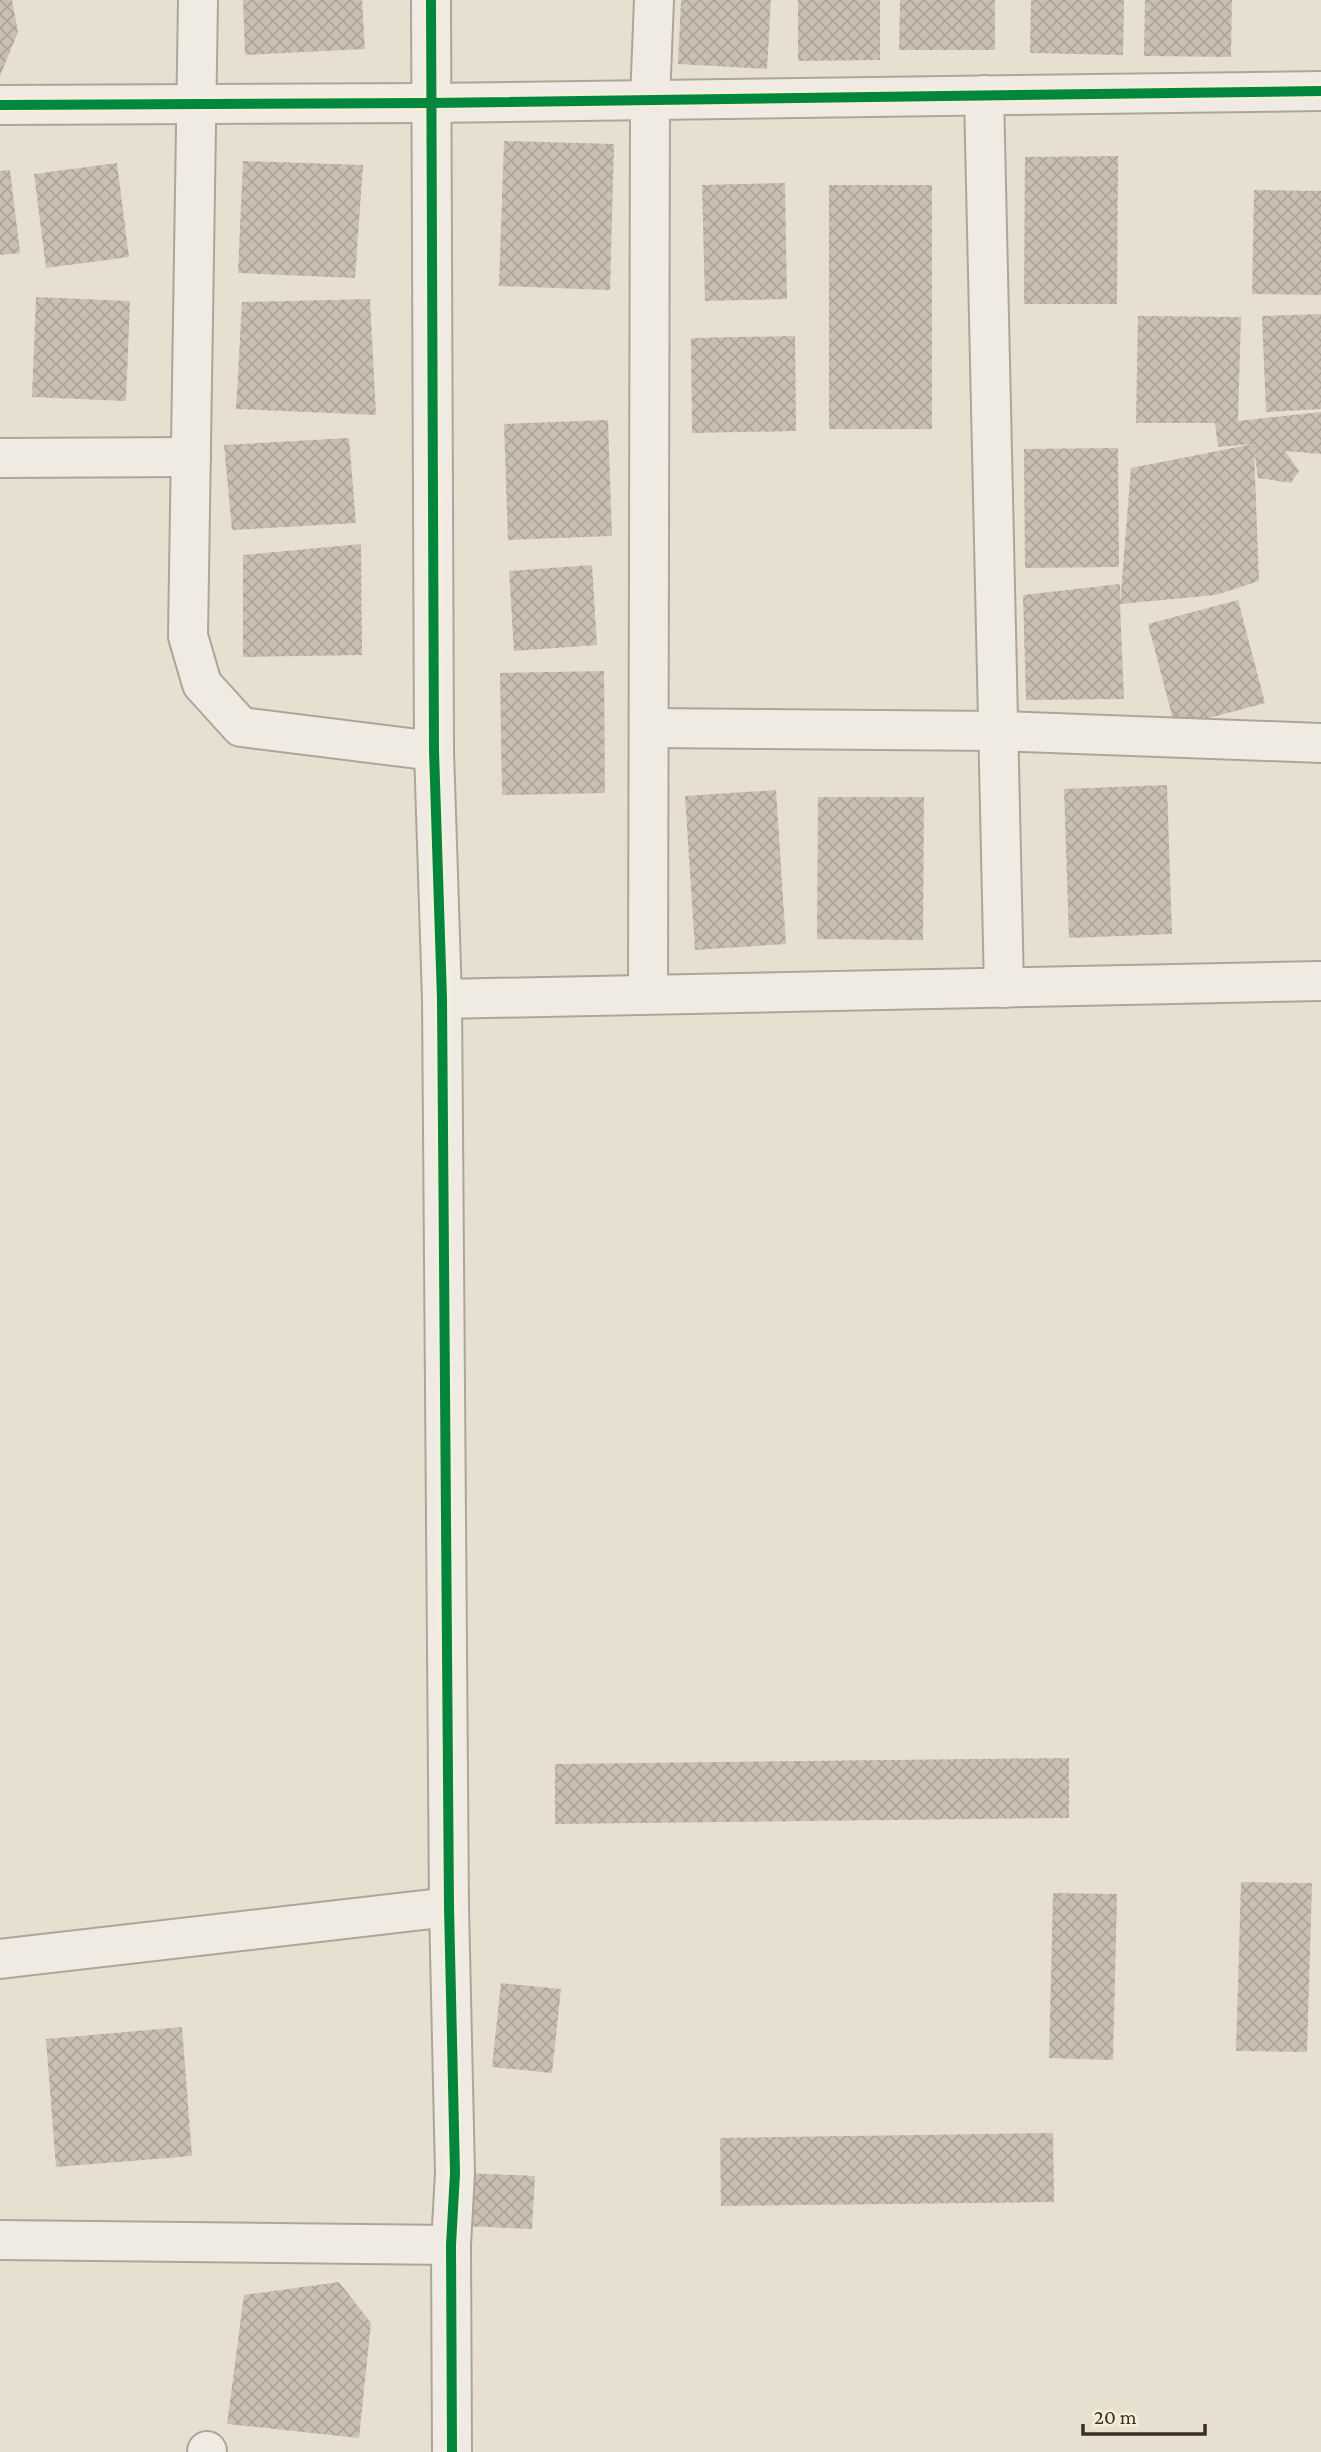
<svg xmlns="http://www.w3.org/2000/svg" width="1321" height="2452" viewBox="0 0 1321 2452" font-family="'Crimson Pro',serif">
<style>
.building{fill:url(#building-cross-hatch)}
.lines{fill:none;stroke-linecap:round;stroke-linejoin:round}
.street-casing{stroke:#ada599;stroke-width:42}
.street{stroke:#efebe3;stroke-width:38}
.cycleway-casing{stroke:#f7eed8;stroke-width:15}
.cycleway{stroke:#00873e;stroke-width:10}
</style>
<defs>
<pattern id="building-cross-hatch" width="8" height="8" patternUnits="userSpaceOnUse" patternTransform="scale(1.75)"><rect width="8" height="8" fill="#cbbfb2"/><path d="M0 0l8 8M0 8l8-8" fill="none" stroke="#afa499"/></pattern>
</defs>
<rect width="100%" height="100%" fill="#e7e0d1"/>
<g class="building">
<polygon points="0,0 12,0 18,32 0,76"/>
<polygon points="243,0 362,0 365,49 245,55"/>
<polygon points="681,0 771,0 767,69 678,64"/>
<polygon points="798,0 880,0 880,60 798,61"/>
<polygon points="900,0 995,0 995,50 899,50"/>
<polygon points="1031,0 1124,0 1123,55 1030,53"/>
<polygon points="1145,0 1232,0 1231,57 1144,56"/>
<polygon points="504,141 614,144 610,290 499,286"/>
<polygon points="1118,156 1117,304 1024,304 1025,157"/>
<polygon points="243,161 363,165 355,278 238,273"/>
<polygon points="117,163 129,257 46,268 34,174"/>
<polygon points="10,170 20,253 0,255 0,171"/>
<polygon points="785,183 787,299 705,301 702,185"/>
<rect x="829" y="185" width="103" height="244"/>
<polygon points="1254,190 1321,191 1321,295 1252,294"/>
<polygon points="36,297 130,301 126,401 32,397"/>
<polygon points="370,299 376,415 236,409 242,302"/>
<polygon points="1321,314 1321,409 1266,412 1262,316"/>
<polygon points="1138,316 1241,317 1238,421 1321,412 1321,454 1285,451 1299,471 1291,483 1258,478 1254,450 1259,581 1216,595 1120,604 1124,699 1026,700 1023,595 1120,584 1120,604 1131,468 1253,444 1218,447 1215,423 1136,423"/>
<polygon points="795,336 796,431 692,433 691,338"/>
<polygon points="608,420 612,536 508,540 504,424"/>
<polygon points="349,438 356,523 232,530 224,445"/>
<polygon points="1118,448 1119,567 1025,568 1024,449"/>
<polygon points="361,544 362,655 243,657 243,555"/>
<polygon points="592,565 597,645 514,651 509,571"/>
<polygon points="1238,600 1265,703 1175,727 1148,624"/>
<polygon points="604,671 605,793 502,795 500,673"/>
<polygon points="1167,785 1172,934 1069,938 1064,789"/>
<polygon points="776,790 786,944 695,950 685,796"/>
<polygon points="818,797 924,797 923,940 817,939"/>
<polygon points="1069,1758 1069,1818 555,1824 555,1764"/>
<polygon points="1241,1882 1312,1883 1307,2052 1236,2051"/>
<polygon points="1053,1893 1117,1894 1113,2060 1049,2058"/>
<polygon points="501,1983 561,1989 552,2073 492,2067"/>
<polygon points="182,2027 192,2156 56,2167 46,2039"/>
<polygon points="1053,2133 1054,2202 721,2206 720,2138"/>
<polygon points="465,2173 535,2176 532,2229 462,2226"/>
<polygon points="339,2282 371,2323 359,2438 227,2424 244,2295"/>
</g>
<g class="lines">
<defs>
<g id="street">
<polyline points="198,0 188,636 202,684 241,727 434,751"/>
<polyline points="431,0 434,751 442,999 449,1907 455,2173 451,2245 452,2452"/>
<polyline points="984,95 1004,988"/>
<polyline points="0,105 430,103 1321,91"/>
<polyline points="0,458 191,457"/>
<polyline points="649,728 999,731 1321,743"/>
<polyline points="648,994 650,100 654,0"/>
<polyline points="442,999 1321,981"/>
<polyline points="0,1959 449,1907"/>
<polyline points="0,2240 451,2245"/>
<polyline points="207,2452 207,2451"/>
</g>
</defs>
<use href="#street" class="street-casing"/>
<use href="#street" class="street"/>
<defs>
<g id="cycleway">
<polyline points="431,0 434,751 442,999 449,1907 455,2173 451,2245 452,2452"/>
<polyline points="0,105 430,103 1321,91"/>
</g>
</defs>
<use href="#cycleway" class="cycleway-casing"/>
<use href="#cycleway" class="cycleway"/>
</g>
<path d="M1083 2424v10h122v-10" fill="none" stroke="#3d2e20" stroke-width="3.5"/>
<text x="1094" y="2424" font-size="21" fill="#3d2e20" stroke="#f7eed8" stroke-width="5" paint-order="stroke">20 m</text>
</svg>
